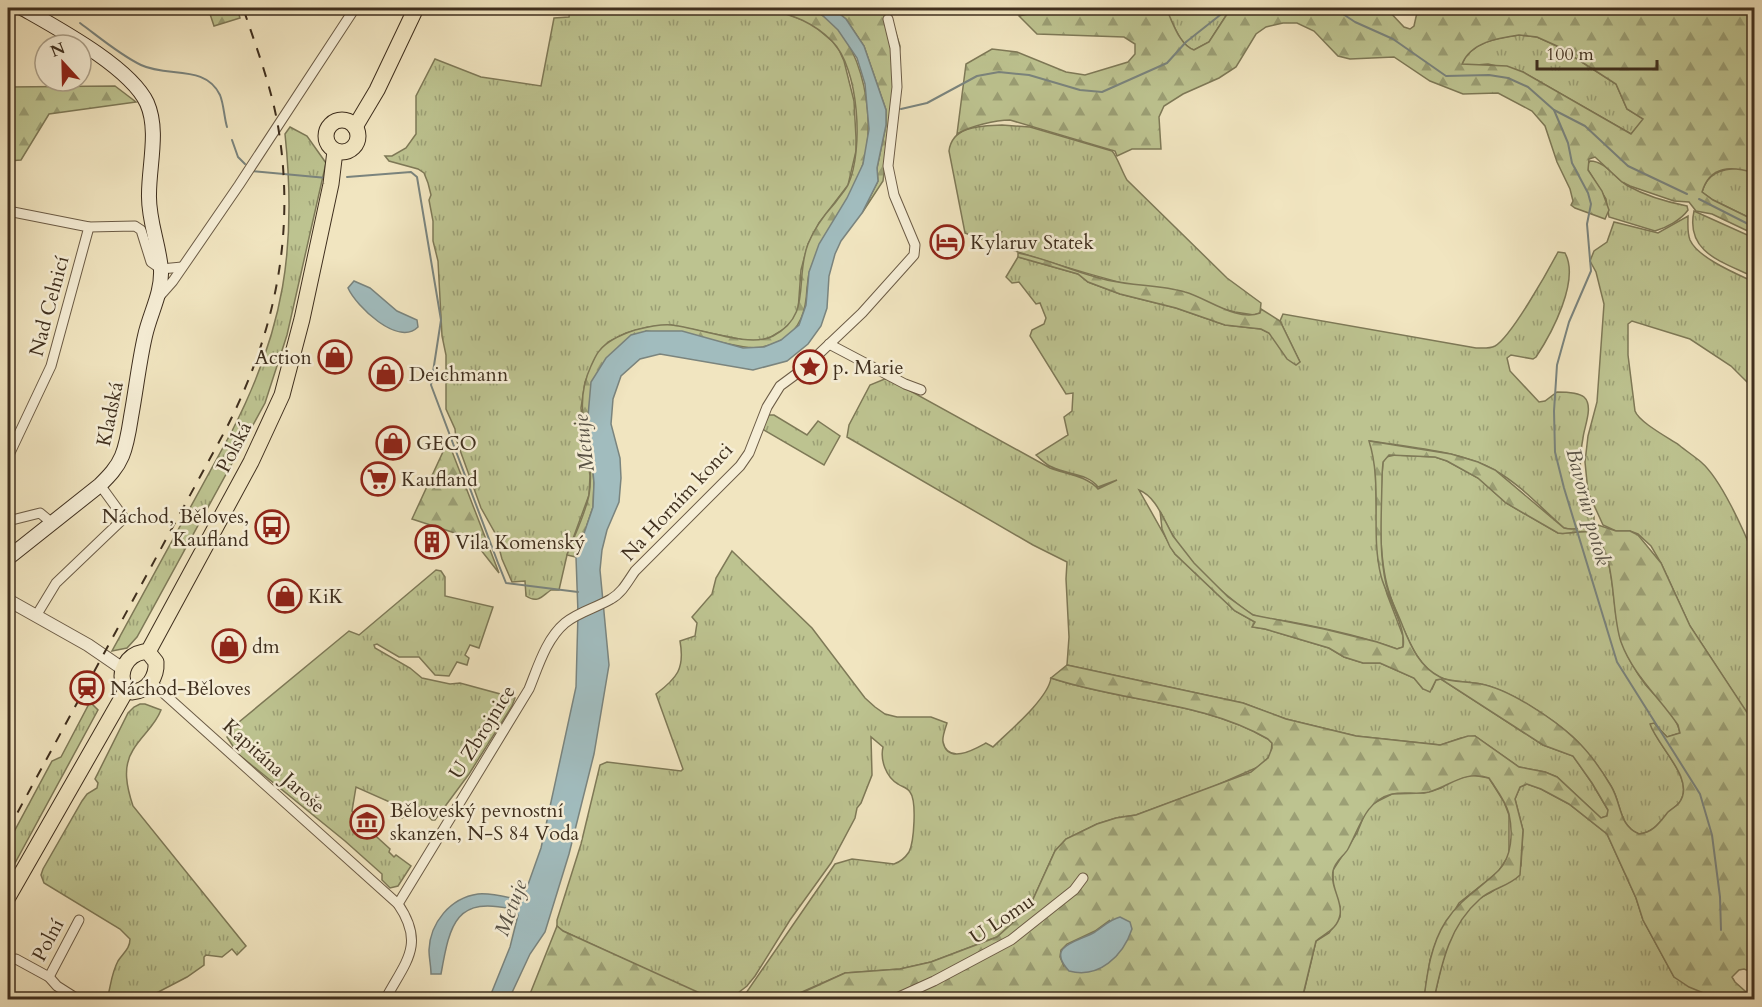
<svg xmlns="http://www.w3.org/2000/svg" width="1762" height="1007" viewBox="0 0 1762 1007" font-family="Cardo,serif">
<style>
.grass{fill:url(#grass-tufts);stroke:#7e7957;stroke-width:1.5}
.forest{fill:url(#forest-firs);stroke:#7e7957;stroke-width:1.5;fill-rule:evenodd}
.water{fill:#a1bcbe;stroke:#7a847e;stroke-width:1.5}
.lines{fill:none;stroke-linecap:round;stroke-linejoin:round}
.stream{stroke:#7a847e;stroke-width:2}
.minor-casing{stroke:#6c5c46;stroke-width:11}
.tertiary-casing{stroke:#6c5c46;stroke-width:14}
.secondary-casing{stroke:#3f2f1e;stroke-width:16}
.primary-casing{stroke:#3f2f1e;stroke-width:17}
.minor{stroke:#f6eed6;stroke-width:9}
.tertiary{stroke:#f6eed6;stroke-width:12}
.secondary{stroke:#f6eed6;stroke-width:14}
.primary{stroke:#f1e5c0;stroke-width:15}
.rail{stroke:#3f2f1e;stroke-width:2;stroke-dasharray:10 10;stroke-linecap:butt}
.labels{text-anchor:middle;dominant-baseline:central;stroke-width:5;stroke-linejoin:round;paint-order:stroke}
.poi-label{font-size:20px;fill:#3f2f1e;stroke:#f6eed6;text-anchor:start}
.street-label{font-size:20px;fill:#3f2f1e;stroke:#f6eed6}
.water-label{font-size:21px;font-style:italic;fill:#585246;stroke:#f6eed6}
</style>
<defs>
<pattern id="grass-tufts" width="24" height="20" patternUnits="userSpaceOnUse" patternTransform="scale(1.5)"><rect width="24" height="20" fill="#bdc390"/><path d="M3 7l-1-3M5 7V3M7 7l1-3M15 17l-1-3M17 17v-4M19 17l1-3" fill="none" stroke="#9b9f75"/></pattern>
<pattern id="forest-firs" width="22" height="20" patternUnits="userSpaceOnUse" patternTransform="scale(1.5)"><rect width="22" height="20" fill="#bdc390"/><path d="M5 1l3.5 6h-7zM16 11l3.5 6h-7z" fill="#9b9f75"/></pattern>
</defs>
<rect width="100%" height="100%" fill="#f1e5c0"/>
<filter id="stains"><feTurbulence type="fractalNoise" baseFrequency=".00333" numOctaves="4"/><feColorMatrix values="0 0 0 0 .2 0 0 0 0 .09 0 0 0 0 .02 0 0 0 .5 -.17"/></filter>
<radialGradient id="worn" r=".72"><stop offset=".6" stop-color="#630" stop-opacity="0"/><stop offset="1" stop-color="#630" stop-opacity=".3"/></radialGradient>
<g class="grass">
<path d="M570,8H769L811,23L833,42L839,50L844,61L854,101L856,138V151L848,185L819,223L808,244L801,270L798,311L793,320L784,329L771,337L761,341L744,340L671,325L648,327L626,333L608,342L596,357L585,382L581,408L590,476L589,495L567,555L559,590H551C542,596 538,604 526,596L525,581L512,582L502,559L495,533L481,508L456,439L455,429L446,409V355L442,336L438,261L433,241V221L429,200L431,195L428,183L424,173L418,169L389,161L385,156H392L406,148L416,134V96L435,59L481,77L541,86L554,18L569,17Z"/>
<path d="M1173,8H1231L1209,42L1194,50C1181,46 1174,26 1168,14Z"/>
<path d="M1519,35L1537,37L1557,46L1616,84L1627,109L1644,119L1631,134L1523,72L1488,64L1465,66L1462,64C1471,42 1497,38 1519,35Z"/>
<path d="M1002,125L1030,127L1112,151C1117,156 1122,172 1127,180L1227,278L1261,303L1260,313L1254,315L1235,312C1144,289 1053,267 965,233L949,151C952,125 982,126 1002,125Z"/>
<path d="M290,127L307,136L326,163L287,335L265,403L137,637L127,648L112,651L232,431C284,330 297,247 285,134Z"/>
<path d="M1590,161C1606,161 1615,179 1628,186C1646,196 1667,202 1687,206L1688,210C1681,220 1666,228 1655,231L1609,217L1606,199L1588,170L1587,165Z"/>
<path d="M1740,168L1754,173V220L1713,200L1702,192C1707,173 1721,169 1740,168Z"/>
<path d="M1694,211L1754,238V277C1723,262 1685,253 1694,211Z"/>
<path d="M1688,216C1688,224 1687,232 1690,240C1698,258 1737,274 1754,282V389L1731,366L1690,339L1632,321L1628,324V355L1635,411C1639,422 1667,437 1679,445C1686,451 1694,456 1701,462C1721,479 1744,531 1754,556V724L1690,626L1661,563L1651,546L1638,534L1630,531H1616L1603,525L1588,492L1585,462L1588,436L1597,402L1604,304L1596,272L1590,261L1594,251L1607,242L1614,222L1658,233Z"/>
<path d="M1558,252L1565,253C1580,280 1552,333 1536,357L1533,359L1511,355L1507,358L1510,371L1539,402L1545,401L1557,392C1564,392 1578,392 1584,397C1594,406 1584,427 1583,438C1577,470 1581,487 1594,516V520C1586,529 1575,531 1564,528C1542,509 1521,485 1496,471C1463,451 1408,447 1370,441L1375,459L1378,560L1387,594L1403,636V647L1397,649C1362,636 1324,628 1286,621C1273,618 1258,620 1247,611C1221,592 1186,561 1171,532C1163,518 1155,496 1139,490L1175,554L1235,611L1255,622L1253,627L1265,629L1329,648L1344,657L1363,663H1380L1414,678L1423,689H1432L1436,680L1441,679L1543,745L1573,756L1592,783L1608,810L1607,816L1601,818L1557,777L1545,772L1519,767L1475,736L1461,738L1441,745L1356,736L1286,719L1243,703L1067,665L1069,637L1066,579L1067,562L1033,545L847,437L849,425L870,385L887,378L1050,468C1066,474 1087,476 1098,489L1117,480L1098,487C1088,473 1067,475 1052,467C1046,465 1041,459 1036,455L1068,435L1064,417L1072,411L1073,393L1066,394L1030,336L1032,330L1044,324L1046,318L1040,303L1036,304L1019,282L1012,283L1006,277L1018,257L1078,274L1088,282L1120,294L1176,308L1225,325L1261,329L1269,333L1300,362L1280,321L1283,314L1476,348C1482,348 1489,349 1495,346C1511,337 1548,271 1558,252Z"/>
<polygon points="769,415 774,415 807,435 818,421 840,436 824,465 762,429"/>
<path d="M1395,455L1435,457L1447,461L1478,478L1506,503L1558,533C1567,535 1580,530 1593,532C1618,558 1610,610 1622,643C1628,658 1635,671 1645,684C1657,699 1676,713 1680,733L1667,737L1654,724H1651C1657,747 1697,780 1679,803C1676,807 1671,809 1668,813C1660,822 1653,833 1639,834C1618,825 1622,804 1611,786C1600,768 1587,750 1572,736C1550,717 1509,690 1481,684C1469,681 1452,683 1441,678C1422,669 1413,650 1405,632C1398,617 1391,601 1387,585C1378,549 1380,499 1383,462L1386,457Z"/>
<path d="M732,551L812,628L865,698L875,707L885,714L897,717H931L947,723C946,727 942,736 943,742C948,765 975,749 986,743L993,747C1008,732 1048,699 1051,678C1122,702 1202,701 1268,739L1272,743L1271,753L1268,758L1258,767L1215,786L1136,815L1116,818L1097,824L1066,839L1055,851L1029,908L997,937L931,962L900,969L845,973L786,999H754L746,993L835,864L852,859L894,864C900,862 905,858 909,852C914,842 917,801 910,792C907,787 902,787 898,784C886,777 880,760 883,747L871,737L872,775L861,803L857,808L855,818L831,863L790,920L755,976L747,986L730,999H713L697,993L563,931L557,926V920L581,844L600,765L607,762L681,771L683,769L656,694C677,678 685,669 680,641L695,636L697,623L692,617L712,594L716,578Z"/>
<polygon points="436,570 441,571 445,577 445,596 493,607 479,648 470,645 465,655 469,658 467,665 457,662 449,676 435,675 419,657 399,657 377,644 374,645 375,648 410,668 422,678 450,684 460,683 515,698 512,706 469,774 435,820 432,820 419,807 402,818 397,817 392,803 356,787 352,811 367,828 390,849 389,852 394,857 396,855 411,866 398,886 390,888 382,880 382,874 345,841 238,754 227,737 239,722 349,631 359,635"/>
<polygon points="90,702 98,710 8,876 8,843 52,761 61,757"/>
<path d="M140,704H145L161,710C155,726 142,735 133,750C122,767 127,788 133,806L246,946L237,955L232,949L222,957L206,955L204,957V965L187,977L145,999H107C111,986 111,974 118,961C123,953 130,949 130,939L120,929L44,883L41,875L43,869L82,801L87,794L97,788L98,783L95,779L128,713L134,707Z"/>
<polygon points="1472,775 1489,778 1504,802 1509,815 1509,855 1498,872 1459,903 1436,942 1430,960 1424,999 1302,1000 1316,941 1329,933 1340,917 1340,907 1333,890 1333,870 1357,833 1366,811 1374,803 1392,794 1424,793 1441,788 1453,780"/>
<path d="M1527,784L1541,789L1569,804L1607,834L1636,898L1643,920L1674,977L1718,999L1434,1000C1441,963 1449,924 1480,898C1484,895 1489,894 1493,891C1503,884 1512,874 1521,866L1523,830L1515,799L1520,787Z"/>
</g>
<g class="forest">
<polygon points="208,8 237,8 240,18 214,26"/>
<path d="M769,8C780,8 794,5 805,8C861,21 878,118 863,164C851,202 825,234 810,270C808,275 808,282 807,288C806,310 801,330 780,341C755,354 738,345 714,341C691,337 668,334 646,331L588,416L594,483L593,507L576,557L567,555C574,536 585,515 589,495C597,450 569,413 591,366C594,360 596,354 600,350C608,340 623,334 635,330C647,327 659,324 671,325C698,327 749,349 773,336C813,315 794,280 808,244C814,229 824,215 835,203C839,197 845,191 848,185C864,150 859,68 832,41C813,22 794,16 769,8Z"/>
<polygon points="832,8 888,8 900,46 883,181 862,213 878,181 877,168 886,125 886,110 864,46 846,19"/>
<path d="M1024,8H1173L1169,15C1174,26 1181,46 1194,50L1209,42L1231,8H1386L1404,27L1410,29L1414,26L1418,8H1754V173C1732,166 1710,165 1702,192L1713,200L1754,220V234L1712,214L1696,211L1689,202L1674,201L1630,186L1622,182L1595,157L1589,159L1588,170L1602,191L1609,210L1605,219L1575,208L1571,205L1573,201L1570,189L1557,162L1545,126L1532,111L1498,93L1463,94L1430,81L1394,57L1350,59L1338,56L1314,31L1297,23H1283L1266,27L1256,34L1236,67L1219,78L1183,94L1164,106L1159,117L1161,149H1132L1117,156L1115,151L1010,120C996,120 970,126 957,134L966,64L992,49L1017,52L1066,72L1085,75L1128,62L1135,54V44L1124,37L1037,34L1019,16L1028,14ZM1519,35L1537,37L1557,46L1616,84L1627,109L1643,119L1631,134L1523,72L1507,66L1462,64C1471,42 1498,38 1519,35Z"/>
<polygon points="115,86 136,102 49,114 21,160 8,161 8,87"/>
<path d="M1018,253C1050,259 1080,275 1112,281C1136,286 1162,285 1185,292C1207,298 1237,322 1260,313L1261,309L1280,321L1300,362L1296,365L1287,359L1269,333L1261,329L1225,325L1176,308L1120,294L1088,282L1078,274L1018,257Z"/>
<polygon points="448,441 499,573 477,545 464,536 412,519"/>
<path d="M1369,441L1451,454L1478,462L1495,470L1564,528C1574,531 1583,528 1592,523L1616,531H1630L1638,535L1661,563L1690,626L1754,723V973L1744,969L1739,970L1732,977L1735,982L1754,999H1718L1689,987L1674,977L1643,920L1636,898L1607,834L1569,804L1541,789L1527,784L1520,787L1515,799L1523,830L1520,875C1508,887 1492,888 1480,899C1450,925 1442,962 1434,999H1424C1427,973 1431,944 1446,921C1460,899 1481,888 1499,870C1512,857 1513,832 1509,814C1506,801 1496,789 1489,778C1464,770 1450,786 1429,792C1417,795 1404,791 1392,794C1365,801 1360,827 1348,849C1344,856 1335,861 1333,871C1330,888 1343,901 1340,915C1337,930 1325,933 1316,941L1302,999L786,1000L845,973L900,969L931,962L997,937L1029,908L1055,851L1066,839L1097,824L1116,818L1136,815L1251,772L1268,758L1272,748V743L1268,739C1202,701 1122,702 1051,678L1067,665L1243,703L1286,719L1356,736L1440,745L1468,736H1475L1519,767L1545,772L1557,777L1601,818L1607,816L1608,810L1592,783L1573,756L1543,745L1441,679L1436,680L1430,692L1423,689L1414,678L1380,663H1363L1344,657L1329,648L1265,629L1252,627L1255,622L1235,611L1175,554L1170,547L1162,529L1160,511L1173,536L1194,563L1228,597L1253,615L1324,629L1377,642L1397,649L1403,647C1407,628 1386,596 1381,576C1370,532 1383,485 1369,441ZM1389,455L1435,457L1447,461L1478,478L1506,503L1558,533C1567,535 1580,530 1593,532C1618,557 1610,610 1621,642C1633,675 1659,697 1678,725L1680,733L1667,737L1654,723L1650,724C1657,746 1697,780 1679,803C1676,807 1671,809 1668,812C1660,822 1653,833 1639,834C1618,825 1622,804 1611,786C1601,769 1589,752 1575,739C1554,719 1509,689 1481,684C1468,681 1451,683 1440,677C1420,667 1411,647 1403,627C1398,613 1390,599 1386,584C1378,549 1382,511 1382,475L1383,462ZM1110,920L1064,966L1060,957L1061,950L1067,944L1095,931Z"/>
<polygon points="557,926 563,931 713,999 528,999"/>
</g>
<g class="water">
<path d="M805,8H832L846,19L864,46L886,110V125L877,168L878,181L862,213L841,241L835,254L829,276L827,308L821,326L808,344L787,361L753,370L660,354L640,359L621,376L613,399L611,424L620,458L621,478L619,502L607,530L602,550L600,570L609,665L594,754L569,854L545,932L530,954L509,999H489L510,947L518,915L515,910C456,895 450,923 441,974H431C431,966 429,958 429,950C430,923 450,898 478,894C490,893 503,896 515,899L525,893L541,848L576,687L578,613L576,557L593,507L594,483L588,416L591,382L606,358L631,335L646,331H682L743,348L764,347L781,340L799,325L806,305L809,272L819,244L847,198L863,164L869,129L865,84L857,58L838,30L821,14Z"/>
<path d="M354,281L370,288L397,311L417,320L418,327C398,347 356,306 348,288Z"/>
<path d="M1120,917L1130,922L1132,929C1123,956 1099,979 1069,971C1045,945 1078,942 1095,932C1104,926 1109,920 1120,917Z"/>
</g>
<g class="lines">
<g class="stream">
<polyline points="1334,8 1355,22 1393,39 1446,76 1489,75 1508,78 1528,87 1554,110 1568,143 1572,163 1588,193 1591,204 1587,224 1591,271 1569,322 1557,365 1554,411 1555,452 1564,488 1617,662 1700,794 1712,835 1720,897 1721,930"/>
<path d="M80,23C99,37 120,55 141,65C168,78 205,64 220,95C224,105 224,117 227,127"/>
<polyline points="901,109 927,103 977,76 999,72 1029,75 1080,90 1102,92 1167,63 1186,42 1229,8"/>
<polyline points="1554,110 1585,126 1628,166 1687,194"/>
<polyline points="232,140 238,157 245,164"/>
<polyline points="252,171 327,178"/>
<polyline points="347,177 411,172 417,177 441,320 431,385 498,563 506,583 578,592"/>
<polyline points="1699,199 1754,227"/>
</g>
<defs>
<g id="minor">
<polyline points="8,211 89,227 135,226 141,230 151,262 161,269 182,267"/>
<polyline points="158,298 173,281 239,185 355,8"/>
<polyline points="829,344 905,384 921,390"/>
<polyline points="8,457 51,366 89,227"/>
<polyline points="8,521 40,513 52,523"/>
<polyline points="36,616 56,583 124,518 100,485"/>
<path d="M151,682L398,904C426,945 405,962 385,1000"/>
<path d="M398,904L529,689C538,667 546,639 565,623C578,612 596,608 611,599C622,593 628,581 635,571L740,466L749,453L767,407L780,386L803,369L862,313L914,255L915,245L894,195L888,166L897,87L895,48L888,19"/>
<polyline points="16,959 49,977 57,986 79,1000"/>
<polyline points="49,977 79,920"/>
<polyline points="892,1000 934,981 1011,940 1074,890 1083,878"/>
</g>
<polyline id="tertiary" points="8,600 88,645 123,669"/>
<path id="secondary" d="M8,558L100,485C109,476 117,468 122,456C127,444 129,430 131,417C136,390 139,362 145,336C150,313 162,294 161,270C159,244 148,220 149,194C149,165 159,130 147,103C130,67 57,28 22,8"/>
<g id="primary">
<circle cx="342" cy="136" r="16"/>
<polyline points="355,127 377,90 416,8"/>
<path d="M143,652H148L156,662C157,677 148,691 132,692L125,687C117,672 127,655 143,652Z"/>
<polyline points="148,652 251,462 282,395 302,319 331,184 335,151"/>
<polyline points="8,897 127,689"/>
</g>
</defs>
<use href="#minor" class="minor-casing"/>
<use href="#tertiary" class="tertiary-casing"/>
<use href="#secondary" class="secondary-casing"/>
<use href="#primary" class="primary-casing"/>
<use href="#minor" class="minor"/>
<use href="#tertiary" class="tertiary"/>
<use href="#secondary" class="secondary"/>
<use href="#primary" class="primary"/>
<path class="rail" d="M8,830L226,429C275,333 296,234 278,126C271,86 256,46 243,8"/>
</g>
<defs>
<symbol id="hotel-ring" viewBox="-11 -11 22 22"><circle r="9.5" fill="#f6eed6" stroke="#8f2418" stroke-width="1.5"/><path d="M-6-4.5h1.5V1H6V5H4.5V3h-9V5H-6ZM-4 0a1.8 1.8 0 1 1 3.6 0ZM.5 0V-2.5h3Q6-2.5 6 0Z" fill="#8f2418"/></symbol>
<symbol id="shop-ring" viewBox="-11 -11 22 22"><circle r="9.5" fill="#f6eed6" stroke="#8f2418" stroke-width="1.5"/><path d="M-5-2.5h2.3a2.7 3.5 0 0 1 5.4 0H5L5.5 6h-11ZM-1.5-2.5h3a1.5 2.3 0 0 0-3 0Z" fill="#8f2418"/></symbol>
<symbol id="sight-ring" viewBox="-11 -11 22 22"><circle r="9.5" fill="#f6eed6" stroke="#8f2418" stroke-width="1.5"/><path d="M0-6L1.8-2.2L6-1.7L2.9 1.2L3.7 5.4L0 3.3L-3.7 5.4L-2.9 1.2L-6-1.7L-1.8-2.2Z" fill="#8f2418"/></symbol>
<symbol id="supermarket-ring" viewBox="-11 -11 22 22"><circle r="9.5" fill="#f6eed6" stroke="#8f2418" stroke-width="1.5"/><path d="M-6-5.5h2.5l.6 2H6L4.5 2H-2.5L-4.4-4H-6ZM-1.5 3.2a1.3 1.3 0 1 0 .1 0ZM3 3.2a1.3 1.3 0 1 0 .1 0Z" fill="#8f2418"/></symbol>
<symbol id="bus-ring" viewBox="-11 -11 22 22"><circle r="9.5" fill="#f6eed6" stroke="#8f2418" stroke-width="1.5"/><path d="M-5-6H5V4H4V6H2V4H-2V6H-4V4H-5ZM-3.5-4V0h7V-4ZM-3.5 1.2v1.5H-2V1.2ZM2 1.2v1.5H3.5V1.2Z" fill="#8f2418"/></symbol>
<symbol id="building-ring" viewBox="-11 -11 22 22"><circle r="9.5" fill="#f6eed6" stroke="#8f2418" stroke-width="1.5"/><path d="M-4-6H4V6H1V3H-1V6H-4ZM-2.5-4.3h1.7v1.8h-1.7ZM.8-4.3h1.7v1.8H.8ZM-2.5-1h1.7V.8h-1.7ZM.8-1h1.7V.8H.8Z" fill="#8f2418"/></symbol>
<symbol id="station-ring" viewBox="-11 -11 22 22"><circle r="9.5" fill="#f6eed6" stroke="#8f2418" stroke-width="1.5"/><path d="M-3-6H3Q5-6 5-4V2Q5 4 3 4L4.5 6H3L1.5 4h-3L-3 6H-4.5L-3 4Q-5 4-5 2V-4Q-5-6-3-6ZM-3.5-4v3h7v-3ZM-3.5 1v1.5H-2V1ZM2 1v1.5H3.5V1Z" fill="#8f2418"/></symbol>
<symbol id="museum-ring" viewBox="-11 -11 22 22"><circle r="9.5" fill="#f6eed6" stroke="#8f2418" stroke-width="1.5"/><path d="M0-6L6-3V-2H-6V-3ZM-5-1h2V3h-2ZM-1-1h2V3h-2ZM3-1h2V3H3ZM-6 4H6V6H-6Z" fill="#8f2418"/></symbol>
</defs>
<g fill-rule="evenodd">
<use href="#hotel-ring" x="928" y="223" width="38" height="38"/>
<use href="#shop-ring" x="316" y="338" width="38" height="38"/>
<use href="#sight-ring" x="791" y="348" width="38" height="38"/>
<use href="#shop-ring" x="367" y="355" width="38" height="38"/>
<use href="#shop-ring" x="374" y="424" width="38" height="38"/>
<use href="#supermarket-ring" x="359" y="460" width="38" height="38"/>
<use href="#bus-ring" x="253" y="508" width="38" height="38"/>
<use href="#building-ring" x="413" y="523" width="38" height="38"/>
<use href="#shop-ring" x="266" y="577" width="38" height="38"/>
<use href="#shop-ring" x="210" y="627" width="38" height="38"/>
<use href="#station-ring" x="68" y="669" width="38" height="38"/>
<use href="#museum-ring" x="348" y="803" width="38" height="38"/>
</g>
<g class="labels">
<g class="poi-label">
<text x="970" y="242">Kylaruv Statek</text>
<text x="312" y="357" text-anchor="end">Action</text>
<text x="833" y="367">p. Marie</text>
<text x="409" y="374">Deichmann</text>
<text x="416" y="443">GECO</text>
<text x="401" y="479">Kaufland</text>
<text x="249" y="516" text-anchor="end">Náchod, Běloves,<tspan x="249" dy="23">Kaufland</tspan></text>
<text x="455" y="542">Vila Komenský</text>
<text x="308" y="596">KiK</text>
<text x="252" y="646">dm</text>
<text x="110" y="688">Náchod-Běloves</text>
<text x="390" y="810">Běloveský pevnostní<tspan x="390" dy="23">skanzen, N-S 84 Voda</tspan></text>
</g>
<g class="street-label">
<text transform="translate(49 306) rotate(-75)">Nad Celnicí</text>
<text transform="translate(110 414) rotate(-78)">Kladská</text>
<text transform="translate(234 447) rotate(-63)">Polská</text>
<text transform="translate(677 502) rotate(-47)">Na Horním konci</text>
<text transform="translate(482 732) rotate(-58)">U Zbrojnice</text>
<text transform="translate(274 766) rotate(42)">Kapitána Jaroše</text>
<text transform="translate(1002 919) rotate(-34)">U Lomu</text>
<text transform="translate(48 940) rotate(-62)">Polní</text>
</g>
<g class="water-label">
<text transform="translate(584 443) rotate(-97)">Metuje</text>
<text transform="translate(1588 507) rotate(75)">Bavorův potok</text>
<text transform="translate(511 908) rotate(-70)">Metuje</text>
</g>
</g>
<rect width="1762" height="1007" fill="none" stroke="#f1e5c0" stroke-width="30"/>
<rect x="9" y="9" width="1744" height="989" fill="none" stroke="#3f2f1e" stroke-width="3"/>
<rect x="15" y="15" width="1732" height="977" fill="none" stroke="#3f2f1e" stroke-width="1.5"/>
<g transform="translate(63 63) rotate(338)"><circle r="28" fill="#f6eed6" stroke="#ada28c" stroke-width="1.5"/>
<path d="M0-4.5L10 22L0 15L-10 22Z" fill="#8f2418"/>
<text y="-9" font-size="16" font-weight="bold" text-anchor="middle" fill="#3f2f1e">N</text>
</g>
<path d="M1537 60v9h120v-9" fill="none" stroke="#3f2f1e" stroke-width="3"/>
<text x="1546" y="60" font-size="18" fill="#3f2f1e" stroke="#f6eed6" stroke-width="4.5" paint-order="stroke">100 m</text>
<rect width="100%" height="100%" filter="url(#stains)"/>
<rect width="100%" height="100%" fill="url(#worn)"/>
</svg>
